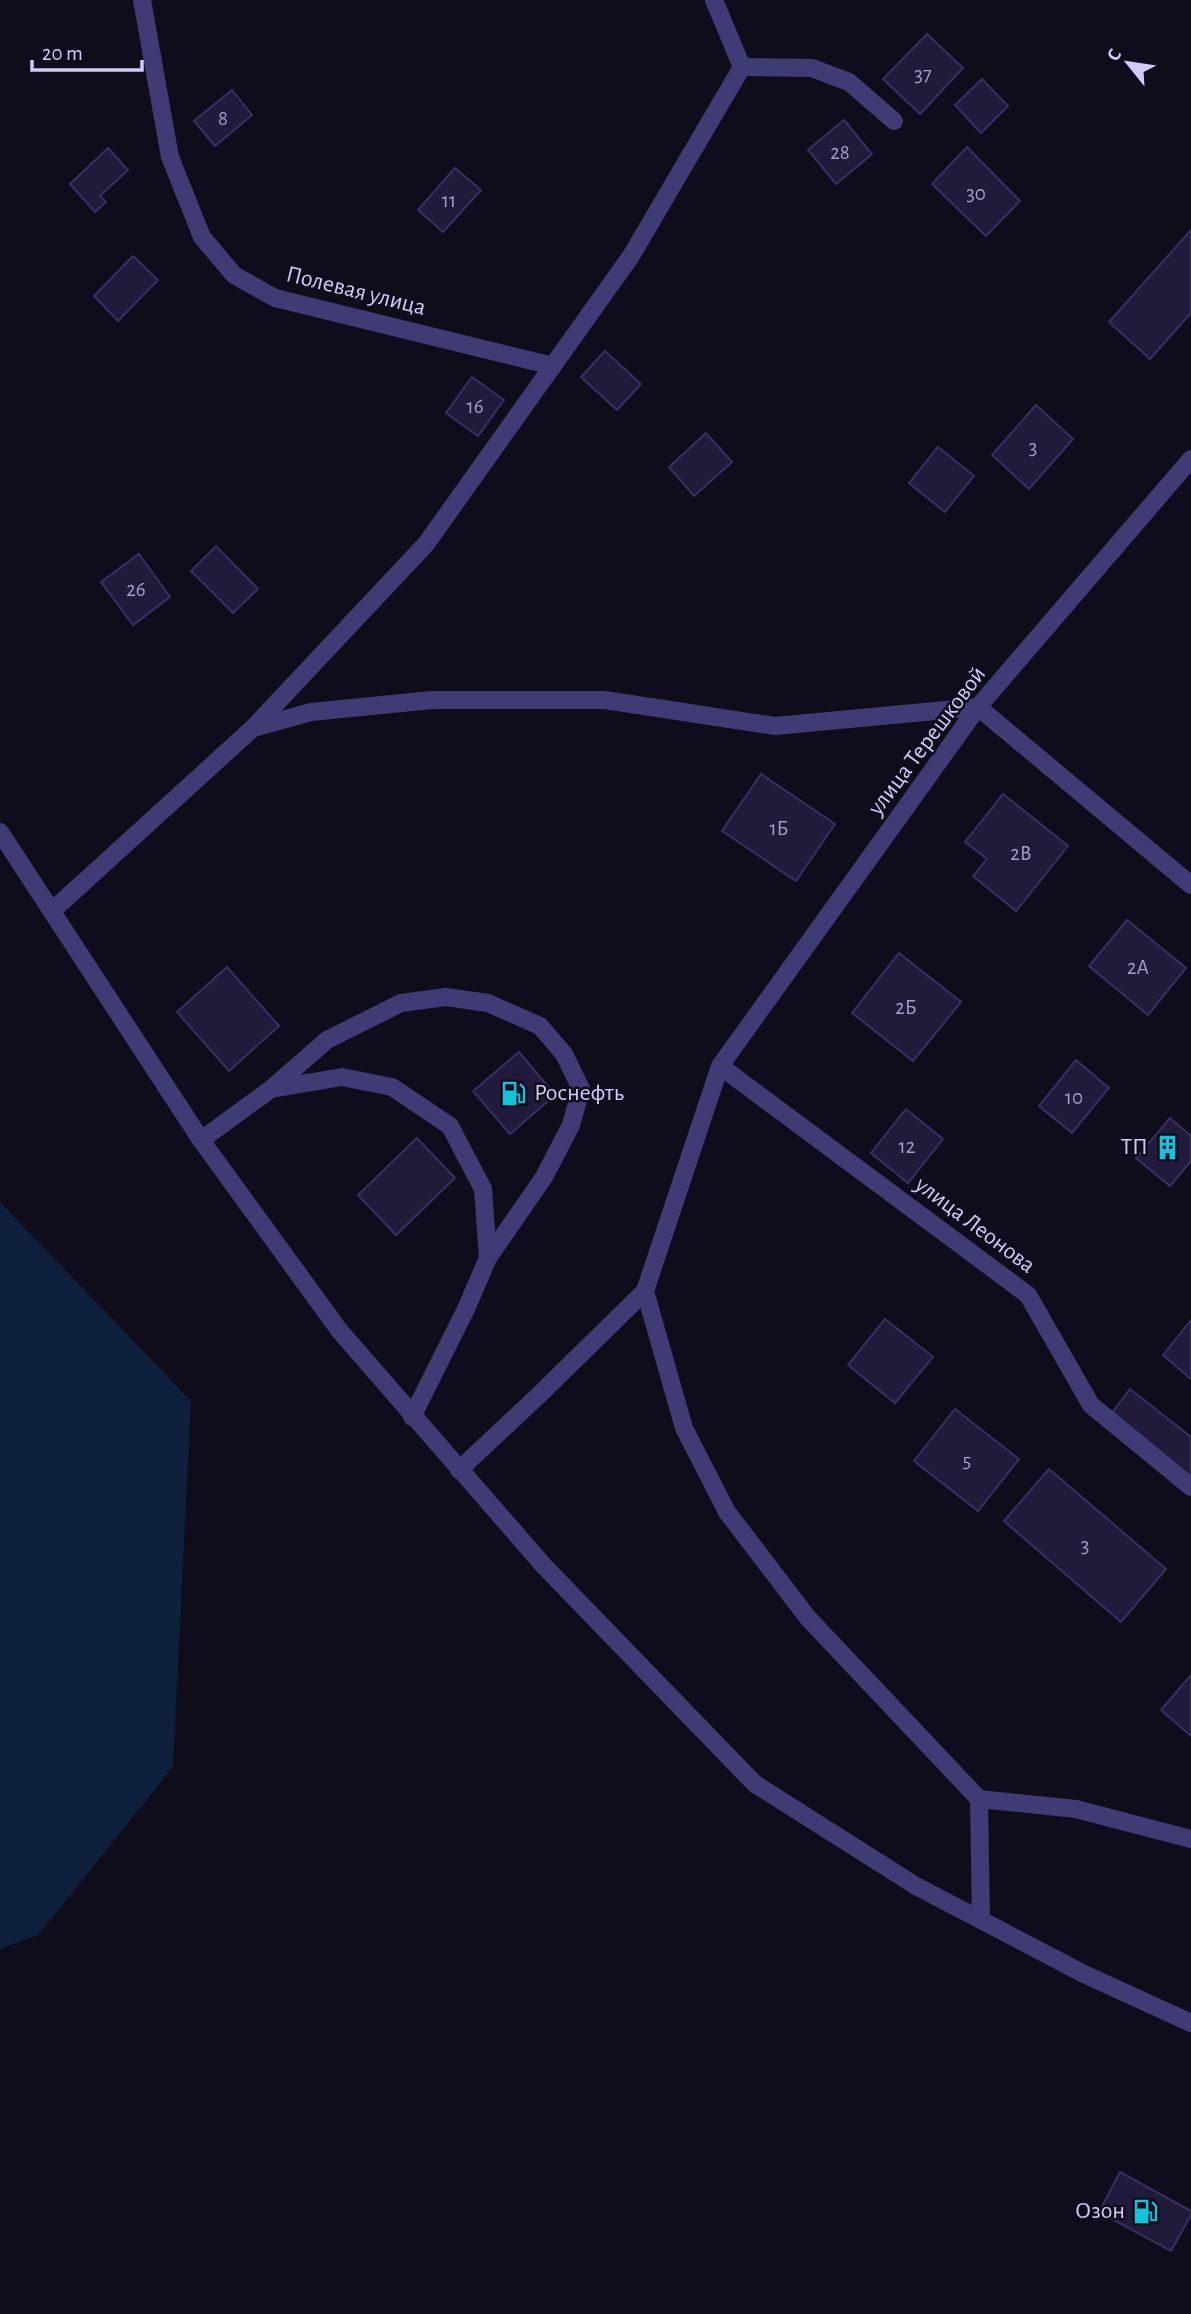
<svg xmlns="http://www.w3.org/2000/svg" width="1191" height="2314" viewBox="0 0 1191 2314" font-family="'Alegreya Sans',sans-serif">
<style>
.water{fill:#0f203c}
.building{fill:#211a3a;stroke:#3a2f63;stroke-width:2}
.lines{fill:none;stroke-linecap:round;stroke-linejoin:round}
.service{stroke:#3f3c75;stroke-width:18}
.minor{stroke:#3f3c75;stroke-width:18}
.tertiary{stroke:#3f3c75;stroke-width:18}
.labels{text-anchor:middle;dominant-baseline:central;stroke-width:5;stroke-linejoin:round;paint-order:stroke}
.number-label{font-size:21px;fill:#a59fca}
.street-label{font-size:24px;fill:#d1cbfa;stroke:#0f0c1b}
.poi-label{font-size:24px;fill:#d1cbfa;stroke:#0f0c1b;text-anchor:end}
</style>
<rect width="100%" height="100%" fill="#0f0c1b"/>
<polygon class="water" points="0,1202 191,1401 173,1767 38,1935 0,1949"/>
<g class="building">
<polygon points="927,34 963,68 920,114 883,79"/>
<polygon points="982,79 1008,106 981,133 955,105"/>
<polygon points="232,90 252,115 215,146 194,121"/>
<polygon points="844,120 872,154 836,184 808,150"/>
<polygon points="967,147 1020,201 986,236 932,184"/>
<polygon points="108,148 128,170 100,196 106,202 95,212 70,184"/>
<polygon points="455,168 481,190 443,232 418,210"/>
<polygon points="1191,230 1191,313 1150,359 1109,322"/>
<polygon points="133,256 158,280 118,321 94,296"/>
<polygon points="605,351 641,384 617,410 581,377"/>
<polygon points="472,377 504,400 478,436 446,413"/>
<polygon points="1036,405 1073,439 1029,489 992,455"/>
<polygon points="706,433 732,462 694,496 669,467"/>
<polygon points="938,447 974,476 945,512 909,483"/>
<polygon points="216,546 258,589 233,613 191,571"/>
<polygon points="139,554 170,597 133,625 101,582"/>
<polygon points="761,774 835,824 796,881 722,831"/>
<polygon points="1003,794 1068,846 1016,911 973,876 987,859 965,842"/>
<polygon points="1127,920 1186,968 1148,1015 1089,966"/>
<polygon points="899,953 961,1002 913,1061 852,1013"/>
<polygon points="227,967 279,1026 229,1071 177,1012"/>
<polygon points="519,1052 555,1095 510,1134 473,1091"/>
<polygon points="1076,1060 1109,1088 1072,1133 1039,1106"/>
<polygon points="906,1109 943,1139 908,1183 871,1153"/>
<polygon points="1170,1118 1191,1136 1191,1161 1170,1186 1136,1158"/>
<polygon points="417,1138 455,1178 396,1235 358,1195"/>
<polygon points="885,1319 933,1357 895,1403 848,1365"/>
<polygon points="1191,1320 1191,1379 1163,1355"/>
<polygon points="1130,1389 1191,1437 1191,1477 1111,1414"/>
<polygon points="955,1409 1019,1459 978,1511 914,1461"/>
<polygon points="1049,1469 1166,1569 1121,1622 1004,1521"/>
<polygon points="1191,1675 1191,1736 1161,1710"/>
<polygon points="1120,2172 1191,2211 1191,2215 1171,2251 1099,2212"/>
</g>
<g class="lines">
<g class="service">
<polyline points="742,67 812,68 849,82 894,121"/>
<polyline points="52,911 253,728 311,712 432,700 605,700 775,726 978,707 1191,885"/>
<polyline points="720,1066 645,1291 684,1428 727,1512 808,1618 979,1799 1076,1809 1191,1839"/>
<polyline points="272,1088 327,1040 401,1003 446,997 488,1003 540,1026 564,1054 581,1089 571,1125 544,1177 488,1258"/>
<polyline points="201,1140 271,1089 342,1077 392,1087 450,1126 483,1189 488,1258 466,1309 412,1417"/>
<polyline points="459,1470 539,1395 645,1291"/>
<polyline points="979,1799 981,1920"/>
</g>
<g class="minor">
<polyline points="142,0 170,157 202,237 234,275 275,298 553,366"/>
<polyline points="1191,459 978,707 720,1066 1028,1295 1091,1405 1191,1487"/>
<polyline points="253,728 426,544 631,256 742,67 714,0"/>
</g>
<polyline class="tertiary" points="0,832 201,1140 339,1330 544,1566 755,1784 916,1886 1084,1974 1191,2023"/>
</g>
<defs>
<symbol id="fuel-bare" viewBox="-9 -9 18 18"><path d="M-5.5-6h7V0h2V4h1.3V-2.5L3-4.5l.8-.8L6-3V5H2.5V1h-1V6h-7ZM-4.2-4.7v3.2H.2V-4.7Z" fill="#15c4dc" stroke="#0f0c1b" stroke-width="2.5" paint-order="stroke"/></symbol>
<symbol id="building-bare" viewBox="-9 -9 18 18"><path d="M-4-6H4V6H1V3H-1V6H-4ZM-2.5-4.3h1.7v1.8h-1.7ZM.8-4.3h1.7v1.8H.8ZM-2.5-1h1.7V.8h-1.7ZM.8-1h1.7V.8H.8Z" fill="#15c4dc" stroke="#0f0c1b" stroke-width="2.5" paint-order="stroke"/></symbol>
</defs>
<g fill-rule="evenodd">
<use href="#fuel-bare" x="496" y="1076" width="35" height="35"/>
<use href="#building-bare" x="1150" y="1130" width="35" height="35"/>
<use href="#fuel-bare" x="1128" y="2194" width="35" height="35"/>
</g>
<g class="labels">
<g class="number-label">
<text x="923" y="74">37</text>
<text x="223" y="118">8</text>
<text x="840" y="152">28</text>
<text x="976" y="193">30</text>
<text x="449" y="200">11</text>
<text x="475" y="406">16</text>
<text x="1033" y="447">3</text>
<text x="136" y="589">26</text>
<text x="779" y="828">1Б</text>
<text x="1021" y="853">2В</text>
<text x="1138" y="967">2А</text>
<text x="906" y="1007">2Б</text>
<text x="1074" y="1097">10</text>
<text x="907" y="1146">12</text>
<text x="967" y="1460">5</text>
<text x="1085" y="1545">3</text>
</g>
<g class="street-label">
<text transform="translate(356 291) rotate(14)">Полевая улица</text>
<text transform="translate(927 741) rotate(-53)">улица Терешковой</text>
<text transform="translate(975 1225) rotate(37)">улица Леонова</text>
</g>
<g class="poi-label">
<text x="534" y="1093" text-anchor="start">Роснефть</text>
<text x="1148" y="1147">ТП</text>
<text x="1125" y="2211">Озон</text>
</g>
</g>
<g transform="translate(1128 63) rotate(300)" stroke="#0f0c1b" stroke-width="5" paint-order="stroke">
<path d="M0-5L12 26L0 18L-12 26Z" fill="#d1cbfa"/>
<text y="-10" font-size="19" font-weight="bold" text-anchor="middle" fill="#d1cbfa">С</text>
</g>
<path d="M32 60v10h110v-10" fill="none" stroke="#d1cbfa" stroke-width="3.5"/>
<text x="42" y="60" font-size="21" fill="#d1cbfa" stroke="#0f0c1b" stroke-width="5" paint-order="stroke">20 m</text>
</svg>
